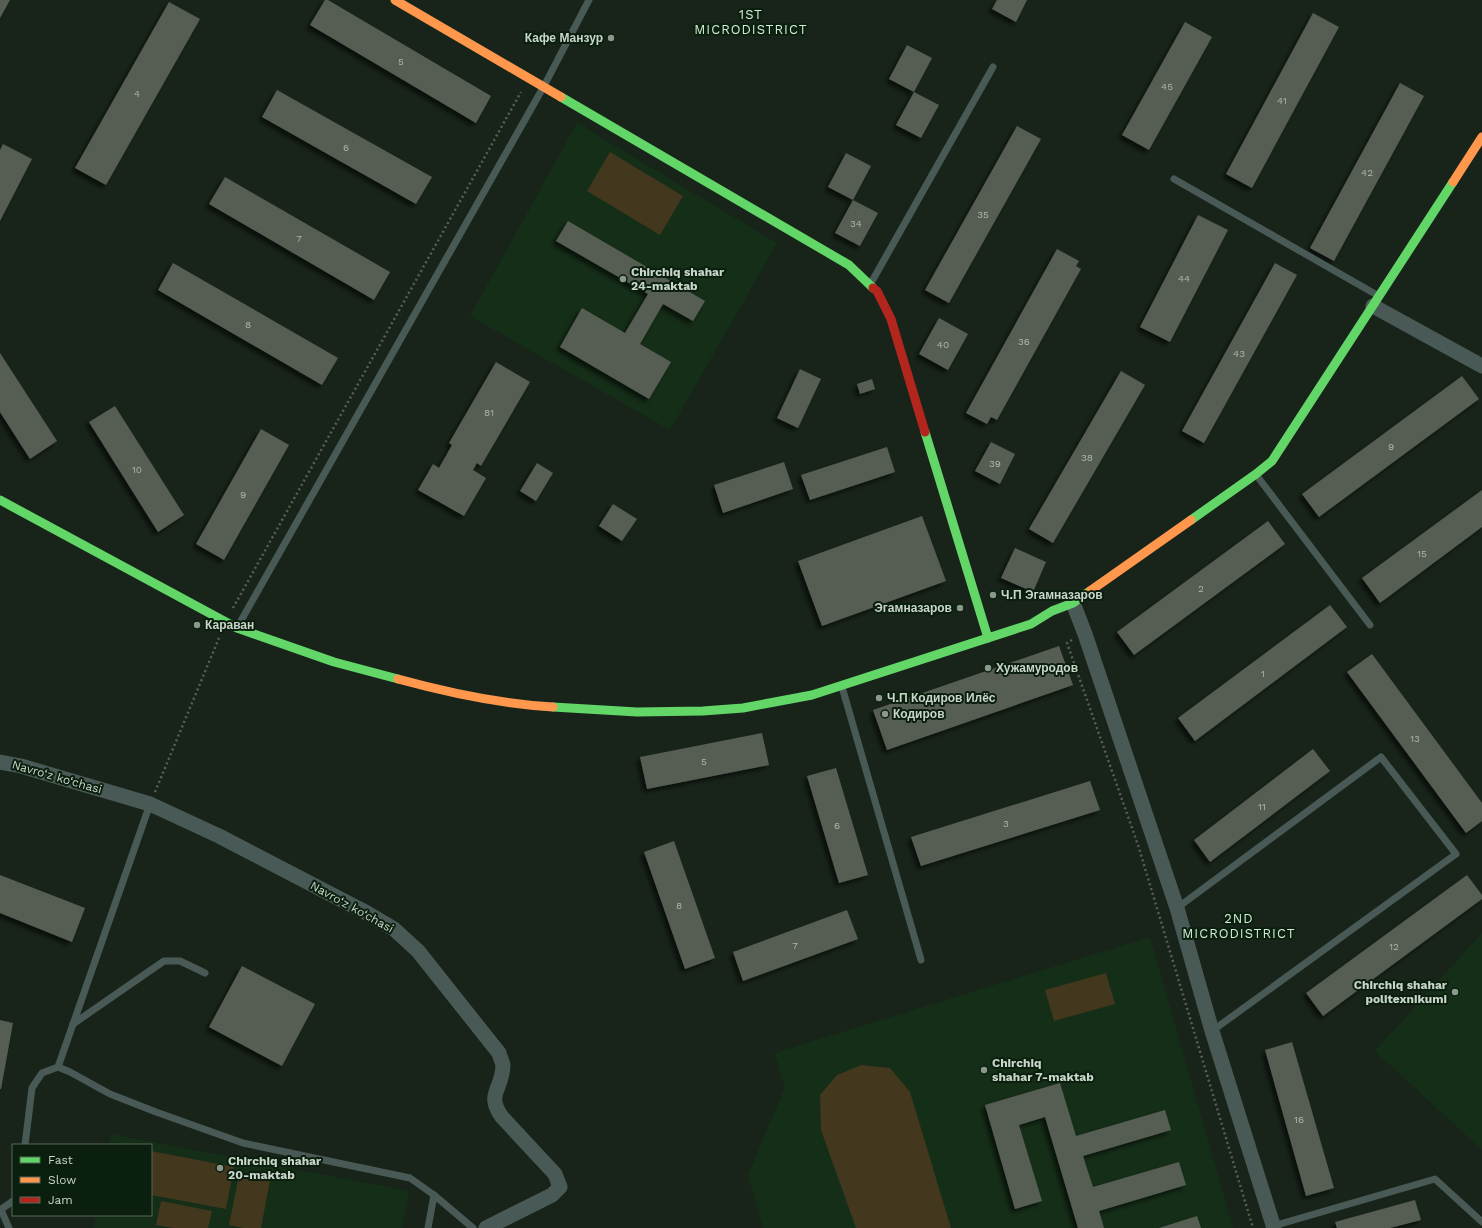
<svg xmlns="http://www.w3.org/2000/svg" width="1482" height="1228" viewBox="0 0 1482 1228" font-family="'Work Sans',sans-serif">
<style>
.built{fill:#152e18}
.green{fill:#43371d}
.building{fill:#575d52;filter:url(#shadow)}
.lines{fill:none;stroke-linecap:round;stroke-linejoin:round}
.path{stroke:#53605b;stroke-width:2.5;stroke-dasharray:2 3;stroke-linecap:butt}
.lane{stroke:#495a56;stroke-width:7}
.street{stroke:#495a56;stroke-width:15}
.fast{stroke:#63d668;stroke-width:9}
.slow{stroke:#ff974d;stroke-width:9}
.jam{stroke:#b3261e;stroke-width:9}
.poi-dot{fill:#8b988c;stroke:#0a1f0d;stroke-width:1.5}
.labels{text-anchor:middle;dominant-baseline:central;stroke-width:4;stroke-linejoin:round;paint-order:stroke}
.number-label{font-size:10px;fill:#acb8ac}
.poi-label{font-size:12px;font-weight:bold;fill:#c9d6ca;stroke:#0a1f0d;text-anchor:start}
.street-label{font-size:12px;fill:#c9d6ca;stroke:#0a1f0d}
.neighbourhood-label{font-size:13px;letter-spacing:1px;fill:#d2edd4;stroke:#0a1f0d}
</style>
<defs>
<filter id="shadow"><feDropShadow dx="-3.5" dy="3.5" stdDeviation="2" flood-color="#0009"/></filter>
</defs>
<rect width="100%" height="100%" fill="#18241a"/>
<g class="built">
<polygon points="577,123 777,243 670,430 470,316"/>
<polygon points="1482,933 1482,1150 1375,1051"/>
<polygon points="1150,937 1233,1228 763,1228 748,1175 785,1087 774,1053"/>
<polygon points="111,1134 409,1191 402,1228 94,1228 96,1215 151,1215 151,1145 109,1145"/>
</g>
<g class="green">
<polygon points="610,152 683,196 660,235 587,191"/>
<polygon points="1106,973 1115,1004 1054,1021 1045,990"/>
<polygon points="861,1065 890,1068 910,1092 951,1228 856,1228 821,1130 820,1095 837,1075"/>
<polygon points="151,1151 234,1167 226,1209 151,1195"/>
<polygon points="239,1175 270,1181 261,1228 243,1228 229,1225"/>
<polygon points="161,1201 212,1211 208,1228 173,1228 156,1225"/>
</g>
<g class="building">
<polygon points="0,0 10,0 0,18"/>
<polygon points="325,0 328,0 491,96 476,123 310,25"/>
<polygon points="997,0 1027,0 1016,22 992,9"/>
<polygon points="169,2 200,19 106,185 75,168"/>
<polygon points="1313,13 1339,27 1252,188 1226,174"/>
<polygon points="1185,22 1212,37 1149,150 1122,135"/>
<polygon points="907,45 932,58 914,92 889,79"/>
<polygon points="1400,83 1424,96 1334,261 1310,248"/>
<polygon points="277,90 432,177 416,204 262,117"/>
<polygon points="914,92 939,105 921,138 896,125"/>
<polygon points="1017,126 1041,139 949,303 925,290"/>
<polygon points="3,144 32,159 0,221 0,150"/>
<polygon points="846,153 871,166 853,200 828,187"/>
<polygon points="225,177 390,272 374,300 209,204"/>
<polygon points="853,200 878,213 860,246 835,233"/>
<polygon points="1198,215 1228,230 1170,342 1140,327"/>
<polygon points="568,221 705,301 693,321 663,304 640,344 671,362 649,399 560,347 582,308 625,333 648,294 556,241"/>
<polygon points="1057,249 1079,261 1076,266 1081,269 997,420 991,417 987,424 966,413"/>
<polygon points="173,263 338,358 322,385 158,290"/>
<polygon points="1275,263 1297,275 1204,443 1182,431"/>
<polygon points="939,318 968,334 948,370 919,354"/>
<polygon points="0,353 57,441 30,459 0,412"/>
<polygon points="496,362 530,382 481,466 477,463 473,470 486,478 464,516 418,490 433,464 439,468 452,445 449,443"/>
<polygon points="800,369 821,379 798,428 777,418"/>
<polygon points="1121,371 1145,385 1053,543 1029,529"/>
<polygon points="1462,376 1479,399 1319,517 1302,494"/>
<polygon points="872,379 875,389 860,394 857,384"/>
<polygon points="115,406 184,515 158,532 89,422"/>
<polygon points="261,429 289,445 224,560 196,544"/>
<polygon points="991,442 1015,454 1000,484 975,471"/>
<polygon points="887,447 895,472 810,500 801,475"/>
<polygon points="784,462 793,489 723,513 714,485"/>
<polygon points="537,463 553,473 536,501 520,491"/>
<polygon points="1482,490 1482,527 1380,603 1362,578"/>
<polygon points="613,504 637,519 622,541 599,526"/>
<polygon points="922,516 946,581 822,626 798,561"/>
<polygon points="1268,521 1285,544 1134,655 1117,632"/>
<polygon points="1015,548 1046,562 1033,592 1001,578"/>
<polygon points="1330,605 1347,627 1195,741 1178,718"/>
<polygon points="1059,646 1073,685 887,750 873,710"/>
<polygon points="1372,654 1482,803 1482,821 1466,833 1347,672"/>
<polygon points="762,733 769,765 647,789 640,757"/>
<polygon points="1313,749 1330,771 1210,862 1194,840"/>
<polygon points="836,768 868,875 839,883 807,776"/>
<polygon points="1090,781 1100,810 921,866 911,837"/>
<polygon points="674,841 715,958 685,969 644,852"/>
<polygon points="0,875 85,908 72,942 0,913"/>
<polygon points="1467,875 1482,895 1482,899 1323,1016 1306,993"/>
<polygon points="847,910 858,939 743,981 733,952"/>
<polygon points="242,966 315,1004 282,1066 209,1027"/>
<polygon points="0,1020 13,1023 1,1089 0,1089"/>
<polygon points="1292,1042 1334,1188 1306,1196 1265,1050"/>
<polygon points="1060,1083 1076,1136 1165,1110 1171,1130 1083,1156 1093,1187 1179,1162 1186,1185 1099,1211 1104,1228 1078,1228 1045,1117 1019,1125 1042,1201 1015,1209 985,1105"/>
<polygon points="1415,1200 1421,1220 1390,1228 1337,1228 1335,1222"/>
<polygon points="1197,1216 1201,1228 1159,1228"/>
</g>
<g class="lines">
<g class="path">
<polyline points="233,608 521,92"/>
<polyline points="1072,640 1067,643 1138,845 1253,1228"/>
<polyline points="155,792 219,638"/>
</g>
<g class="lane">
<polyline points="1174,179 1377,295"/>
<polyline points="871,283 993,67"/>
<polyline points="1257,476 1370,625"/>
<polyline points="238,626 544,86 589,0"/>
<polyline points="842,687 921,960"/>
<polyline points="1177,908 1381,757 1456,854 1212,1031"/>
<polyline points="73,1024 164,961 180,961 205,973"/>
<polyline points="58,1067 150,804"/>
<polyline points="25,1145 32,1088 42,1073 58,1067 70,1072 110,1094 156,1112 243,1143 410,1178 434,1195 473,1228"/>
<polyline points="0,1210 13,1201"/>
<polyline points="1,1210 9,1228"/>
<polyline points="1273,1226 1435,1179 1482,1222"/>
<polyline points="428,1228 434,1195"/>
</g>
<g class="street">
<polyline points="1373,306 1482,366"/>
<polyline points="1073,603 1085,634 1177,908 1212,1031 1274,1228"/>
<path d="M0,762L21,766L150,804L219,836L367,913L394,929L418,951L499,1053C500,1057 502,1061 503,1065C503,1089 485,1094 502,1117L555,1174L560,1187L552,1195L486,1228"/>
</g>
<g class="fast">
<polyline points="561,97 849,265 873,288"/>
<polyline points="925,432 988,638"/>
<polyline points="0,500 237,628 334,662 398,679"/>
<polyline points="1191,520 1256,474 1272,461 1453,182"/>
<polyline points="553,707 637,712 703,711 743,708 812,695 1031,624 1052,611 1073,603 1090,591"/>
</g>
<g class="slow">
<polyline points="395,0 561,97"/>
<polyline points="1453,182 1482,137"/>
<polyline points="1090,591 1191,520"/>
<path d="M398,679C449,693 501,704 553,707"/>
</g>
<polyline class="jam" points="873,288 877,291 891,319 925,432"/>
</g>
<g class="poi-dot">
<circle cx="611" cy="38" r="4"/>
<circle cx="623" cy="279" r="4"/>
<circle cx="993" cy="595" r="4"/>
<circle cx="960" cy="608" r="4"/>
<circle cx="197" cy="625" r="4"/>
<circle cx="988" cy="668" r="4"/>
<circle cx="879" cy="698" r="4"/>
<circle cx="885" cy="714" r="4"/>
<circle cx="1455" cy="992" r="4"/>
<circle cx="984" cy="1070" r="4"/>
<circle cx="220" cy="1168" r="4"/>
</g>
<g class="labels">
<g class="number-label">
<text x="401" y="61">5</text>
<text x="1167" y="86">45</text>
<text x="137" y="93">4</text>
<text x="1282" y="100">41</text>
<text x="346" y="147">6</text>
<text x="1367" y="172">42</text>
<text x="983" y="214">35</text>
<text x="856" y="223">34</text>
<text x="299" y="238">7</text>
<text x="1184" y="278">44</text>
<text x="248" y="324">8</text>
<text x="1024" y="341">36</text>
<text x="943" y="344">40</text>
<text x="1239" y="353">43</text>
<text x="489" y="412">81</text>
<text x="1391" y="446">9</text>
<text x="1087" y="457">38</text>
<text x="995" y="463">39</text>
<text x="137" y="469">10</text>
<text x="243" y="494">9</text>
<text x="1422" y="553">15</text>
<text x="1201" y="588">2</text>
<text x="1263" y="673">1</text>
<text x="1415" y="738">13</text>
<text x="704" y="761">5</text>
<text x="1262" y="806">11</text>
<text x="1006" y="823">3</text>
<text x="837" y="825">6</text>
<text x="679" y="905">8</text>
<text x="795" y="945">7</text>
<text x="1394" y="946">12</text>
<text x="1299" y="1119">16</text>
</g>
<g class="poi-label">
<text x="603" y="38" text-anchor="end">Кафе Манзур</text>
<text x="631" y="272">Chirchiq shahar<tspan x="631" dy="14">24-maktab</tspan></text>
<text x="1001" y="595">Ч.П Эгамназаров</text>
<text x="952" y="608" text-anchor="end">Эгамназаров</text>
<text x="205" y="625">Караван</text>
<text x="996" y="668">Хужамуродов</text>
<text x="887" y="698">Ч.П Кодиров Илёс</text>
<text x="893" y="714">Кодиров</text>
<text x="1447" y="985" text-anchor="end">Chirchiq shahar<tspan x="1447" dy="14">politexnikumi</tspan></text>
<text x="992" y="1063">Chirchiq<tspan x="992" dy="14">shahar 7-maktab</tspan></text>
<text x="228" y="1161">Chirchiq shahar<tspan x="228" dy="14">20-maktab</tspan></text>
</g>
<g class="street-label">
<text transform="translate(57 777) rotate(16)">Navro‘z ko‘chasi</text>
<text transform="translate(352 907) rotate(29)">Navro‘z ko‘chasi</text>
</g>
<g class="neighbourhood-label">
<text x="751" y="14">1ST<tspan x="751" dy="15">MICRODISTRICT</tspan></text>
<text x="1239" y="918">2ND<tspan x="1239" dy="15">MICRODISTRICT</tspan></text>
</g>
</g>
<rect x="12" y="1144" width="140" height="72" fill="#0a1f0d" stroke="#566859"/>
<rect x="20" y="1157" width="20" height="6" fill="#63d668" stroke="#566859"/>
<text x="48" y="1164" font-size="12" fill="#c9d6ca">Fast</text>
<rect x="20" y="1177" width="20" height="6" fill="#ff974d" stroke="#566859"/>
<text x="48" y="1184" font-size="12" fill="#c9d6ca">Slow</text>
<rect x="20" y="1197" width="20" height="6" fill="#b3261e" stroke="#566859"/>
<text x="48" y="1204" font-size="12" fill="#c9d6ca">Jam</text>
</svg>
